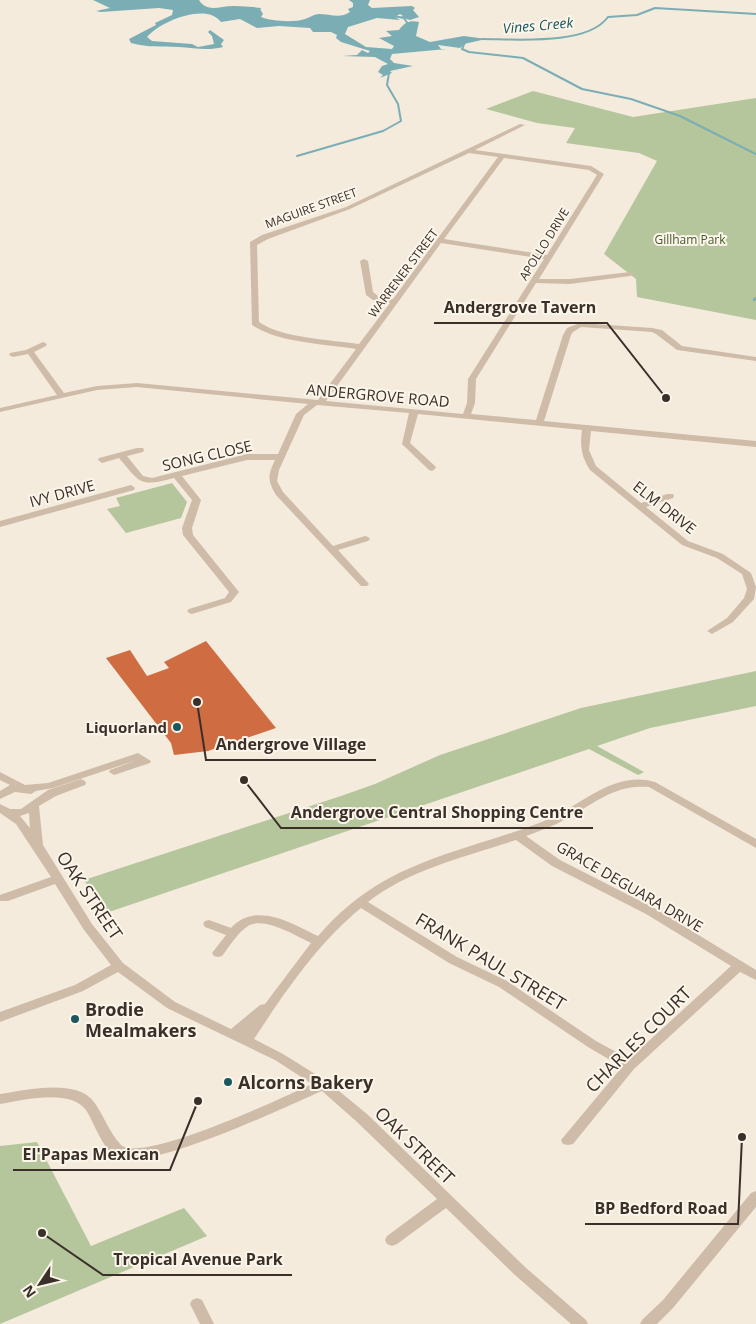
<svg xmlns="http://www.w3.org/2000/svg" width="756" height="1324" viewBox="0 0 756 1324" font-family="'Open Sans',sans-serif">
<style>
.green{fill:#b5c59c}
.water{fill:#7aaeb4}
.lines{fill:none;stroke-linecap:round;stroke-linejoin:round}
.stream-far1{stroke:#7aaeb4;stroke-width:2}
.stream{stroke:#7aaeb4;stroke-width:2.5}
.building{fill:#cf6c41}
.minor{fill:#cebca8;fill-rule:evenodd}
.poi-dot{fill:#1a575f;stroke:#fbf5ea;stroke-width:2}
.labels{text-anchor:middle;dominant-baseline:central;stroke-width:4;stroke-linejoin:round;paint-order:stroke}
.far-street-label{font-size:12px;fill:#3a2f29;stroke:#fbf5ea}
.far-park-label{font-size:12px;fill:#465a2a;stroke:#fbf5ea}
.far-water-label{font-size:14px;font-style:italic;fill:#1a575f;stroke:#fbf5ea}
.street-label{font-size:15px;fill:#3a2f29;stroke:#fbf5ea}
.poi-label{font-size:15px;font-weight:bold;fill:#3a2f29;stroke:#fbf5ea;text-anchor:end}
.near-street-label{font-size:18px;fill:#3a2f29;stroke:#fbf5ea}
.near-poi-label{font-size:18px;font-weight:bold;fill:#3a2f29;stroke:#fbf5ea;text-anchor:start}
.leader{fill:none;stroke:#3a2f29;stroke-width:2}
.callout-dot{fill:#3a2f29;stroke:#fbf5ea;stroke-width:2}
.callout-label{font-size:16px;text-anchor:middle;font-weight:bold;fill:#3a2f29;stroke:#fbf5ea;stroke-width:4;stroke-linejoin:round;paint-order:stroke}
</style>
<rect width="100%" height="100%" fill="#f4ebdd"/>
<g class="green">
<polygon points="533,91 633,117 756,98 756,320 637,297 636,279 604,254 657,161 639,153 566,143 575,128 537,123 486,109"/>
<polygon points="172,483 187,502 181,518 126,533 107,509 120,506 116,498"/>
<polygon points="756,671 756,706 650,728 597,746 644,772 638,775 589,749 106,913 84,880 341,796 375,784 440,755 581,708"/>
<polygon points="37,1142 91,1246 184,1208 207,1236 0,1324 0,1146"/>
</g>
<path class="water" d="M93,0H199C208,14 221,5 235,6C244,6 253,7 262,8L260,9L263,14L261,17C271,21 293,23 305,19C309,18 314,14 319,14C330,14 340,19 350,12L348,9L353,7V3L349,0H370L368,5L372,8L412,6L415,8L413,10L419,17L410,20L400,17L403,16L400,14L395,17L400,20L377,18L348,27L345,34L366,47L392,49L394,46L379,38L392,36L386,31L399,30C405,22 410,20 419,22L416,36L430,42L464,36L486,39L464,44L460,48L438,45L441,49H447L392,54L390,59L394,63L413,66L390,71L392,73L380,78L383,75L378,72L382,66L388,64L375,57L342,56L357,55L362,50L368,53L370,51L341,42L336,38L337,35L331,32H313L310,28L279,26L257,28L240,19L221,22C207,2 160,21 147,37L152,41L192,44L198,47L214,44L212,36L208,32L210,30L224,40L221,44L223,47C208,51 194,48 179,47C161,46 149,48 131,43L129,39L156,25L155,23L172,15L173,10L159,8L101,12L96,11L110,8Z"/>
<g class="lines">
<g class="stream-far1">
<polyline points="393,16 404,18 408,24"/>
<path d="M482,39C515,39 587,46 608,17L637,15L655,8L756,14"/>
<polyline points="465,42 462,49 469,52 523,58 582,89 631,99 680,116 756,154"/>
<polyline points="297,156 383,131 401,121 398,104 387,85 389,73"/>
</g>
<polyline class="stream" points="754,300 756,298"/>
</g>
<polygon class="building" points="206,641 276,728 208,751 174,755 171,743 106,658 130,650 147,676 169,668 164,662"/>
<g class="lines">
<g class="minor">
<path d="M520,124L525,125L475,150L591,166L604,174L539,279H570L630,272L634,274L630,276L570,284L536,283L476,379L475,403L471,414L536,420L563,335L567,328L580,323L652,328L662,330L682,346L756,357V361L677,350L656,334L652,332L581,327L573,332L571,335L544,421L756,441V447L591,431L589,450L596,466L641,503L667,494H673L674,496L673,498L646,507L688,541L723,554L751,573L756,587L754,599L733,622L712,634L707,631L727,618L744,598L747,589L742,574L717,558L682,545L590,470C581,456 580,446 582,430L418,414L410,443L435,466L436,468L432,471L429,470L402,444L409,413L317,405L304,415L279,470L277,481L283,492L333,546L365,536L368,537L370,539L368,541L338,550L369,584L367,586H361L276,495C267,480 268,475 275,460H247L182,476L201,500L192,528L193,535L239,592L231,602L192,614L189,613L187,611L189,609L225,598L229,592L183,535L182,528L192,500L174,478C140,487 141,484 119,458L102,463L98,460L99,458L137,448H143L144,450L143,452L127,456L143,476L152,478L247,454H278L296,414L308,404L137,387L97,390L0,412V408L57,395L28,354L13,357L9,355L10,353L26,350L43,342L47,344L46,346L34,352L64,393L97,386L137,383L318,400L356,349C325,344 278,343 252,325L250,242L262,235L346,207ZM469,153L498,157L393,299L378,296L373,292L368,261L364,259L360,261L366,295L373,300L390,303L359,344C331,340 282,338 259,322L257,245L268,239L350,209ZM504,158L589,170L597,175L547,255L444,239ZM441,243L544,259L468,379L467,403L463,414L326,401Z"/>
<polygon points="131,485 135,488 134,490 0,527 0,521"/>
<polygon points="138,753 151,761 150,763 114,775 109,772 110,770 137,760 53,788 36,791 31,794 15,792 0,799 0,791 10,785 0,780 0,772 25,785 48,783"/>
<path d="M81,779L85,781L86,783L85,785L56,796L39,806L43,845L92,924L123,963L175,1002L231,1029L260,1005L265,1004L311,943C296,936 264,916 248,926C237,933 230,946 222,956L218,957L214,956L212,953L226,935L205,927L203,924L205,921L209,920L231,928C256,901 291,923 318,936C337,914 359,895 384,881C434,853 492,842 544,821C570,811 591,791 617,783C629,779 643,778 655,782L756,839V848L649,787C614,784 594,804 566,819C553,826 540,831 526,836L560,860L654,908L756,970V980L740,972L634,1069L573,1144L568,1145L563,1144L561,1140L622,1067L588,1047L499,987L449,963L361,908C317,944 285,992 254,1039L283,1054L328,1082L367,1114L525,1267L586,1320L588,1324H571L515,1275L446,1208L397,1244L392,1246L387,1244L385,1240L387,1236L437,1199L357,1122L322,1091C287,1106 148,1173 117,1157C102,1149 95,1124 86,1110C70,1088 23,1100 0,1104V1094C25,1090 77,1078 94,1102C104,1116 109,1132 121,1145C142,1164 284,1097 312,1084L275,1060L167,1008L118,972L83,991L0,1022V1012L75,985L111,965L84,930L55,884L8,901H0V895L51,877L16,824L0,813V804L10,809H21L48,790ZM29,813L30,828L20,816ZM516,840L552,866L646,914L731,966L629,1059L596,1041L507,981L457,957L368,902C408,870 468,856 516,840Z"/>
<polygon points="756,1191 756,1207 673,1308 657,1324 640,1324 642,1320 663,1300 751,1193"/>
<polygon points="197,1298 202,1300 214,1324 200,1324 190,1304 192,1300"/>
</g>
</g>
<g class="poi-dot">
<circle cx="177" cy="727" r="5"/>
<circle cx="75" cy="1019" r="5"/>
<circle cx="228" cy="1082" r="5"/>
</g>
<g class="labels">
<g class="far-street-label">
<text transform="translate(311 208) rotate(-20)">MAGUIRE STREET</text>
<text transform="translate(544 244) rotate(-58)">APOLLO DRIVE</text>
<text transform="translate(403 273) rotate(-53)">WARRENER STREET</text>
</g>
<g class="far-park-label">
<text x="690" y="239">Gillham Park</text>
</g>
<g class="far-water-label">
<text transform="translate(538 25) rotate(-5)">Vines Creek</text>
</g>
<g class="street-label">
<text transform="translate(378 395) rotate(5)">ANDERGROVE ROAD</text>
<text transform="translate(207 455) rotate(-13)">SONG CLOSE</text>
<text transform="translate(62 493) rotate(-15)">IVY DRIVE</text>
<text transform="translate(665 507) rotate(38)">ELM DRIVE</text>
<text transform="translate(630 886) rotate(30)">GRACE DEGUARA DRIVE</text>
</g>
<g class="poi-label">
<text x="167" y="727">Liquorland</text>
</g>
<g class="near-street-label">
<text transform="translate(90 895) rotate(56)">OAK STREET</text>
<text transform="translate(491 961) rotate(31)">FRANK PAUL STREET</text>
<text transform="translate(638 1039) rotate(-45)">CHARLES COURT</text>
<text transform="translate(415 1145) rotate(44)">OAK STREET</text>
</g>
<g class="near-poi-label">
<text x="85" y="1009">Brodie<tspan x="85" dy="21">Mealmakers</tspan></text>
<text x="238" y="1082">Alcorns Bakery</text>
</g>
</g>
<path class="leader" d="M666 398L607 323H434M197 702L206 760H376M244 780L281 828H593M198 1101L170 1170H13M742 1137L738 1224H585M42 1233L103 1275H292"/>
<g class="callout-dot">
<circle cx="666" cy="398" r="5"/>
<circle cx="197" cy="702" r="5"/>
<circle cx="244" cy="780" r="5"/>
<circle cx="198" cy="1101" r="5"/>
<circle cx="742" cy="1137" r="5"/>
<circle cx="42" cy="1233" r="5"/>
</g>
<g class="callout-label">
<text x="520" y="313">Andergrove Tavern</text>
<text x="291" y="750">Andergrove Village</text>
<text x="437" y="818">Andergrove Central Shopping Centre</text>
<text x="91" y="1160">El'Papas Mexican</text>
<text x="661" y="1214">BP Bedford Road</text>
<text x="198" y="1265">Tropical Avenue Park</text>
</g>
<g transform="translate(40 1284) rotate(235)" stroke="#fbf5ea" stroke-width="4" paint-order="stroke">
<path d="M0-4L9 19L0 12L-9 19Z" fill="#3a2f29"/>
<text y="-8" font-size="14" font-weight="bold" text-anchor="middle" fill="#3a2f29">N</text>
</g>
</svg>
